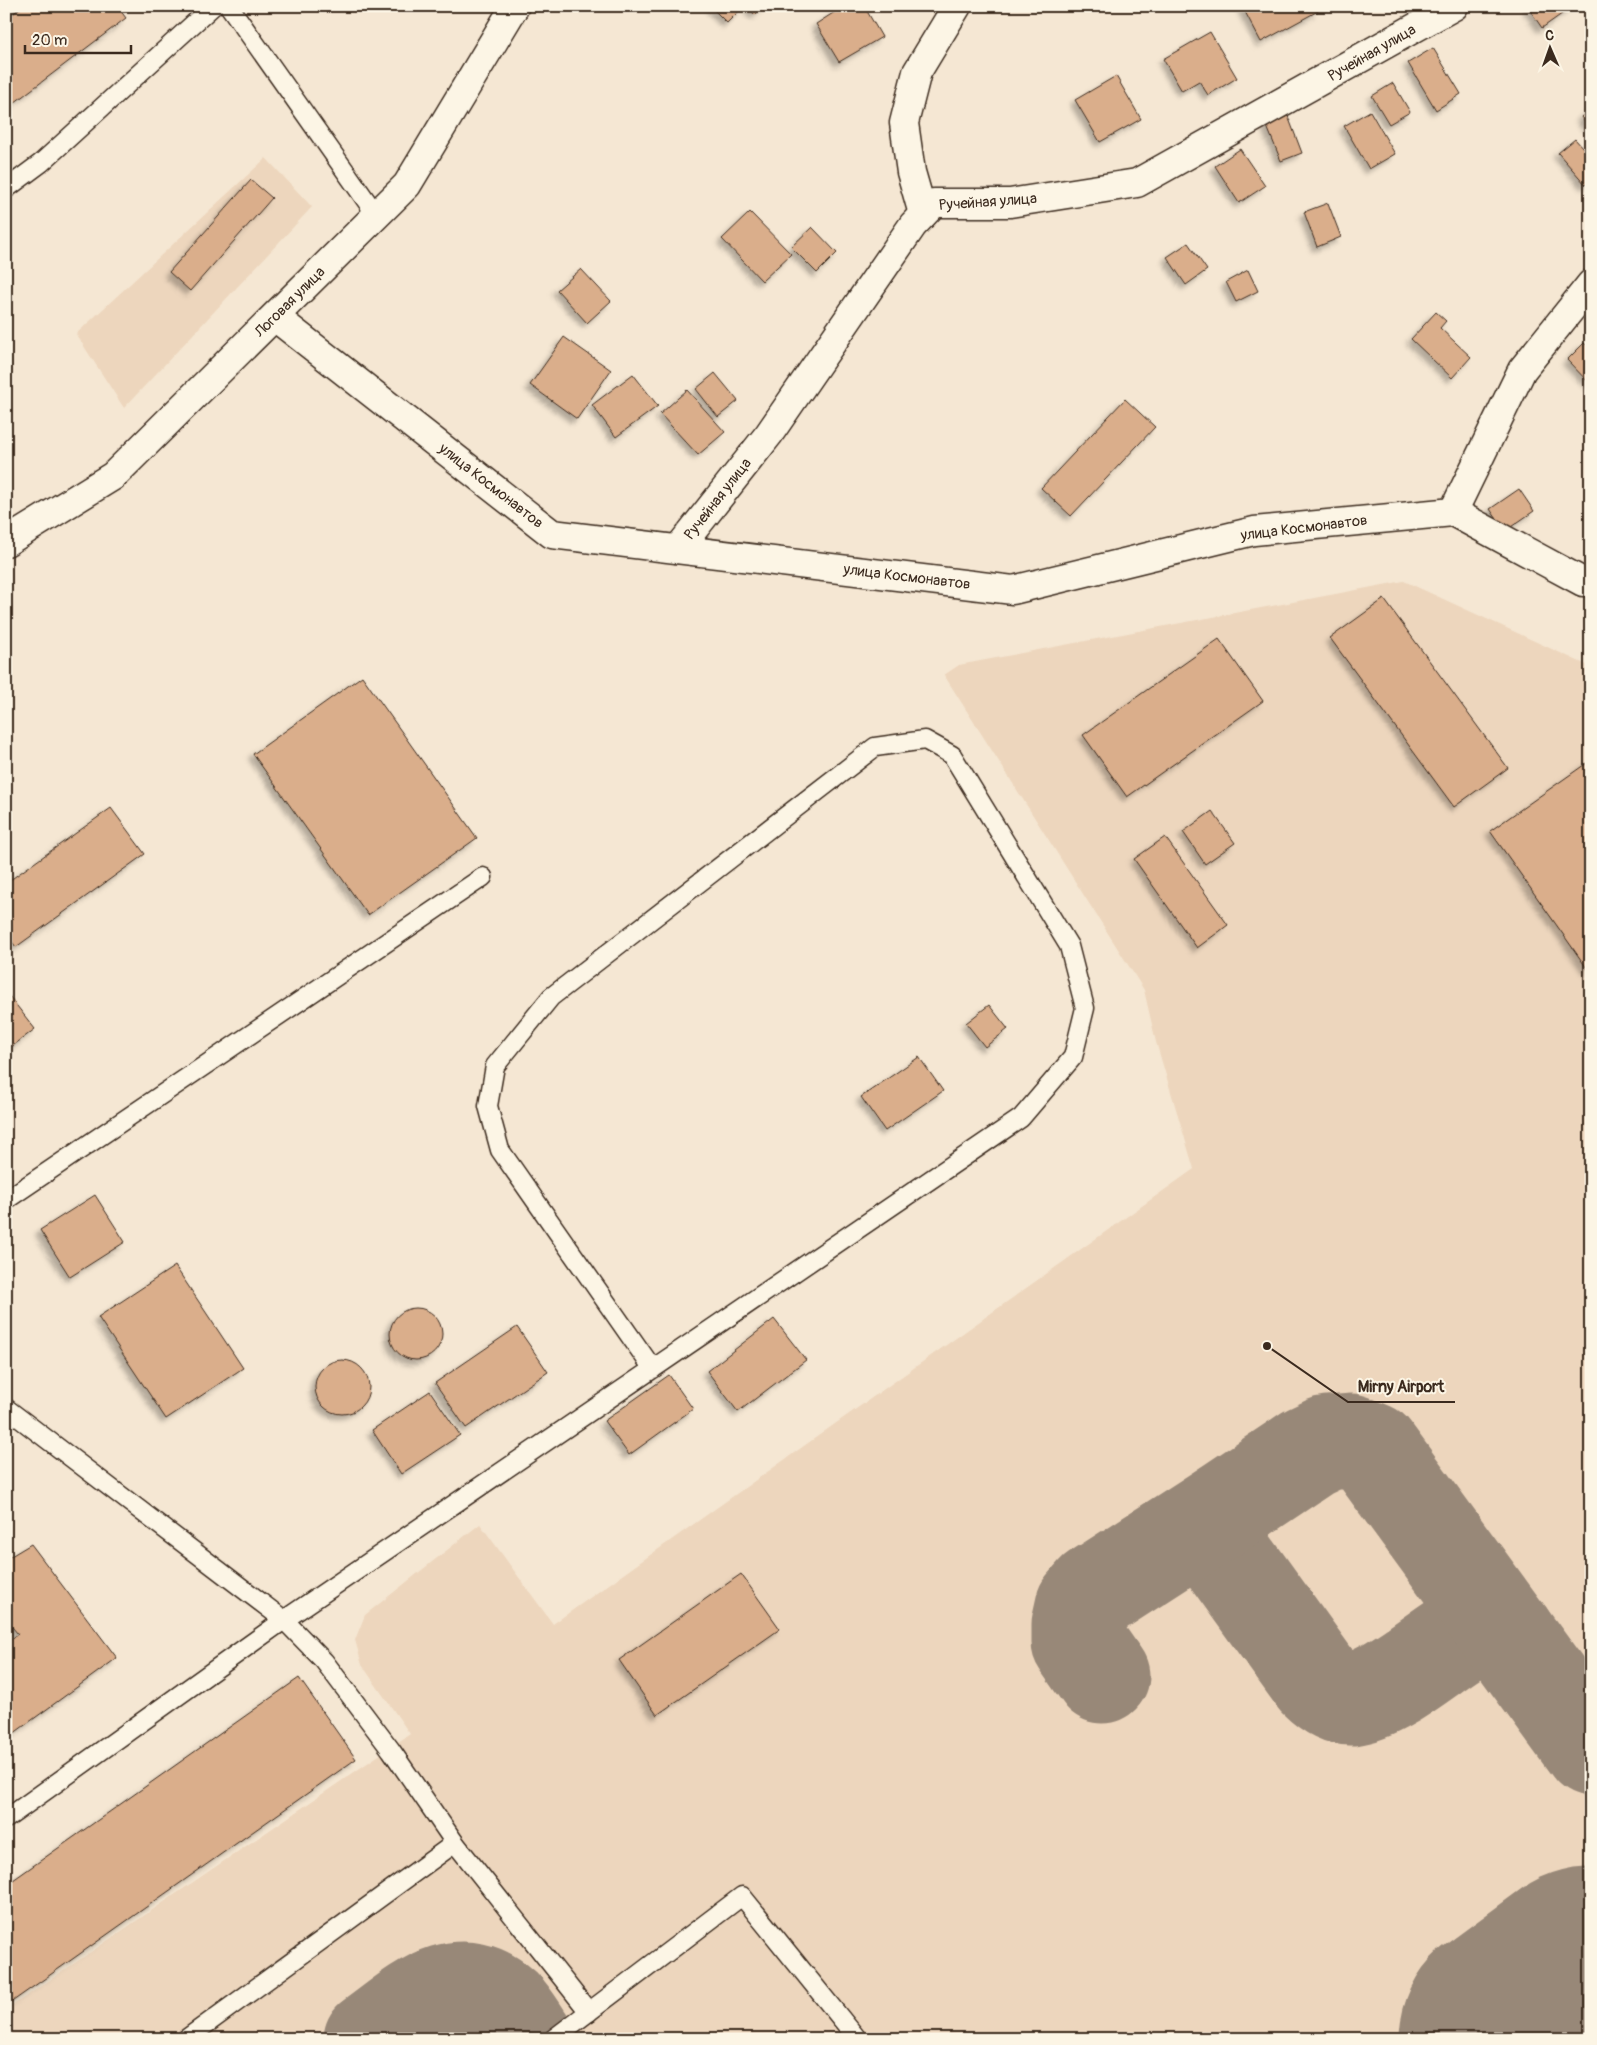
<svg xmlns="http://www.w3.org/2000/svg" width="1597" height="2045" viewBox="0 0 1597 2045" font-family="Pangolin,sans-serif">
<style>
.built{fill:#edd6bd}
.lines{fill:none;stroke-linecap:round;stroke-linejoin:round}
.taxiway{stroke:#988878;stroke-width:95}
.runway{stroke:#988878;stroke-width:239}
.building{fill:#daae8b;stroke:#3b2a1e;filter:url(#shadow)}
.lane-casing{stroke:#3b2a1e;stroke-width:21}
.street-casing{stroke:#3b2a1e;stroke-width:31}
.lane{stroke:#fcf5e5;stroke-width:18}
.street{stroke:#fcf5e5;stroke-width:28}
.labels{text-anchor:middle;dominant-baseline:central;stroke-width:4;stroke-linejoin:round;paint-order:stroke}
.street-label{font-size:15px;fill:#3b2a1e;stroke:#fcf5e5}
.leader{fill:none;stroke:#3b2a1e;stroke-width:2}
.callout-dot{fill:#3b2a1e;stroke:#fcf5e5;stroke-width:2}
.callout-label{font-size:16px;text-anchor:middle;font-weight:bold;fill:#3b2a1e;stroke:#fcf5e5;stroke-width:4;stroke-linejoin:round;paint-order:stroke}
</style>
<defs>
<filter id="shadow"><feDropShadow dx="-4.5" dy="4.5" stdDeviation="2.5" flood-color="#0004"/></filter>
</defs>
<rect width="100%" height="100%" fill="#f5e7d3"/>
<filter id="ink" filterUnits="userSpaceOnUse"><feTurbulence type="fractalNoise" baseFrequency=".02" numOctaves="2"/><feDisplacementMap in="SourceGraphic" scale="10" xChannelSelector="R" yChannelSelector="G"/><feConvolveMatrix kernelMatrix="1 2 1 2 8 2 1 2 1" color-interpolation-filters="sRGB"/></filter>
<g filter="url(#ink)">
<g class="built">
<polygon points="266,158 312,207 124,408 76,334"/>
<polygon points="1404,581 1591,667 1591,2039 6,2039 6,2010 410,1734 362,1665 355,1640 365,1615 480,1524 553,1624 1194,1169 1156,1042 1144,990 944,675 959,665"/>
</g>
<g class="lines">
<g class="taxiway">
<path d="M1225,1508L1219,1525L1220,1547L1316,1680C1325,1689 1338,1699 1352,1698C1386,1694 1433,1651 1464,1633L1480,1629L1507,1634"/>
<polyline points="1102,1676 1079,1643 1079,1624 1083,1606 1095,1592 1225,1508 1308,1452 1327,1443 1351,1441 1372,1450 1591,1749"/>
<path d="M371,2039C412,2010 457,1963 504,2007C513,2016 520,2029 527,2039"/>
</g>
<polyline class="runway" points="1519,2039 1591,1986"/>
</g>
<g class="building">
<polygon points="23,6 117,6 126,18 6,109 6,19"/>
<polygon points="710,6 744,6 727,23"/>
<polygon points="747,6 765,6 755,15"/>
<polygon points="844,6 864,6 882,37 839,62 816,24"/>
<polygon points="1242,6 1315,6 1318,11 1261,42"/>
<polygon points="1527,6 1573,6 1542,28"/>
<polygon points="1210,32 1237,78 1208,95 1199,81 1182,91 1163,59"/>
<polygon points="1433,48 1461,94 1436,110 1408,63"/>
<polygon points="1116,76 1141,119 1100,142 1075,100"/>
<polygon points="1393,83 1410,112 1389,124 1372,96"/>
<polygon points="1591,109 1591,130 1581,117"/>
<polygon points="1370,111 1395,154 1369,169 1344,126"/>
<polygon points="1288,116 1302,153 1281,161 1266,124"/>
<polygon points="1575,139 1591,157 1591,180 1586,185 1558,153"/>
<polygon points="1240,149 1265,186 1239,203 1215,166"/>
<polygon points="251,180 272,198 190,291 169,272"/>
<polygon points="1328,203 1341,237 1317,247 1304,212"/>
<polygon points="750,212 791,254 762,281 722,239"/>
<polygon points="812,227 837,253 817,273 791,247"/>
<polygon points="1188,243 1207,270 1186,285 1167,257"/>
<polygon points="581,269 611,301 587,323 557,290"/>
<polygon points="1248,270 1258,291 1236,302 1226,282"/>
<polygon points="1436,312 1446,321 1440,328 1471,357 1452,378 1411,339"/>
<polygon points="564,337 611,370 577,419 530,385"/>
<polygon points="1584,343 1591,349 1591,385 1567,360"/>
<polygon points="715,373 738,401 718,417 696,389"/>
<polygon points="633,374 658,406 616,437 592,405"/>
<polygon points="687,390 725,432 698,455 660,414"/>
<polygon points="1125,399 1155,427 1071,516 1041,488"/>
<polygon points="1519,489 1534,511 1505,531 1490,509"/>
<polygon points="1384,599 1508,768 1454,807 1330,638"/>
<polygon points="1219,639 1263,701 1127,797 1083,735"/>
<polygon points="362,676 477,838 368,915 253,754"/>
<polygon points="1591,760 1591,974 1490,831"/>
<polygon points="111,808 145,854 16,947 6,934 6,883"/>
<polygon points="1212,811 1235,843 1205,864 1183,832"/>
<polygon points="1165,837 1228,925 1197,948 1134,859"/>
<polygon points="6,992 35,1029 6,1051"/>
<polygon points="989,1005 1008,1029 985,1047 966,1023"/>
<polygon points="919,1057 943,1091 885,1131 861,1097"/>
<polygon points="95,1195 125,1242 70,1277 40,1230"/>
<polygon points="175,1266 243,1368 166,1419 98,1317"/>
<circle cx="416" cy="1334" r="26"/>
<polygon points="774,1319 806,1360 738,1412 707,1371"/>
<polygon points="517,1327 548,1372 466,1428 435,1383"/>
<circle cx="342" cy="1387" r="27"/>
<polygon points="669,1375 693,1409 629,1455 604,1421"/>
<polygon points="430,1391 460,1435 401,1474 372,1430"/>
<polygon points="31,1544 117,1658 6,1739 6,1643 18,1634 6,1620 6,1559"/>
<polygon points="741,1574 780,1629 657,1715 619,1660"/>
<polygon points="299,1678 356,1759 6,2006 6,1885"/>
</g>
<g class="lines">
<defs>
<g id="lane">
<polyline points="229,6 377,216"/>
<polyline points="6,189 41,163 213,6"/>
<polyline points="6,1200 483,877"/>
<polyline points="6,1408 284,1620 324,1661 391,1750 455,1843 589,2012"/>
<polyline points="6,1819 284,1620 1021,1118 1073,1057 1085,1008 1069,946 952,755 925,740 875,747 551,997 495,1066 488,1106 500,1150 653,1369"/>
<polyline points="186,2039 455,1843"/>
<polyline points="553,2039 742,1896 856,2037 853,2039"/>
</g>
<g id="street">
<polyline points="923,214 911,172 904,123 917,72 957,6"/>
<polyline points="275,317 552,534 1013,590 1254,531 1453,512 1583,582 1591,581"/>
<polyline points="1453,512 1522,370 1591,284"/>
<polyline points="6,542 113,476 407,185 515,6"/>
<polyline points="678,549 769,434 913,225 934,203 1010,203 1137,183 1454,6"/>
</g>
</defs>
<use href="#lane" class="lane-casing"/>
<use href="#street" class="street-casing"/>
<use href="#lane" class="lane"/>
<use href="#street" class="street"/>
</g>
</g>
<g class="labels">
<g class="street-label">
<text transform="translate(1372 53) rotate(-30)">Ручейная улица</text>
<text transform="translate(988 202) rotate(-4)">Ручейная улица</text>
<text transform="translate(290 302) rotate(-45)">Логовая улица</text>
<text transform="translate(491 486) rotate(38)">улица Космонавтов</text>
<text transform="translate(718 499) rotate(-52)">Ручейная улица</text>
<text transform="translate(1304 528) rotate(-7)">улица Космонавтов</text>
<text transform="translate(907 577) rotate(7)">улица Космонавтов</text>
</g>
</g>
<path class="leader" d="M1267 1346L1348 1402H1455"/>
<circle class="callout-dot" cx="1267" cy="1346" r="5"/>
<g class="callout-label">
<text x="1401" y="1392">Mirny Airport</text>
</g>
<rect width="1597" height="2045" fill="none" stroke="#fcf5e5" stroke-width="25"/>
<rect x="12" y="12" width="1572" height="2020" fill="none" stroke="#3b2a1e" stroke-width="2" filter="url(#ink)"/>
<g transform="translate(1550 48) rotate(358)" stroke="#fcf5e5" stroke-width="4" paint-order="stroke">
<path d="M0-4L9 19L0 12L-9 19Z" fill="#3b2a1e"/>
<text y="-8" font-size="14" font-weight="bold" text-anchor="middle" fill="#3b2a1e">С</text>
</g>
<path d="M25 45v8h106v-8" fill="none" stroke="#3b2a1e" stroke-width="2.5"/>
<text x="32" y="45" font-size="15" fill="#3b2a1e" stroke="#fcf5e5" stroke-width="4" paint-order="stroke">20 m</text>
</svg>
